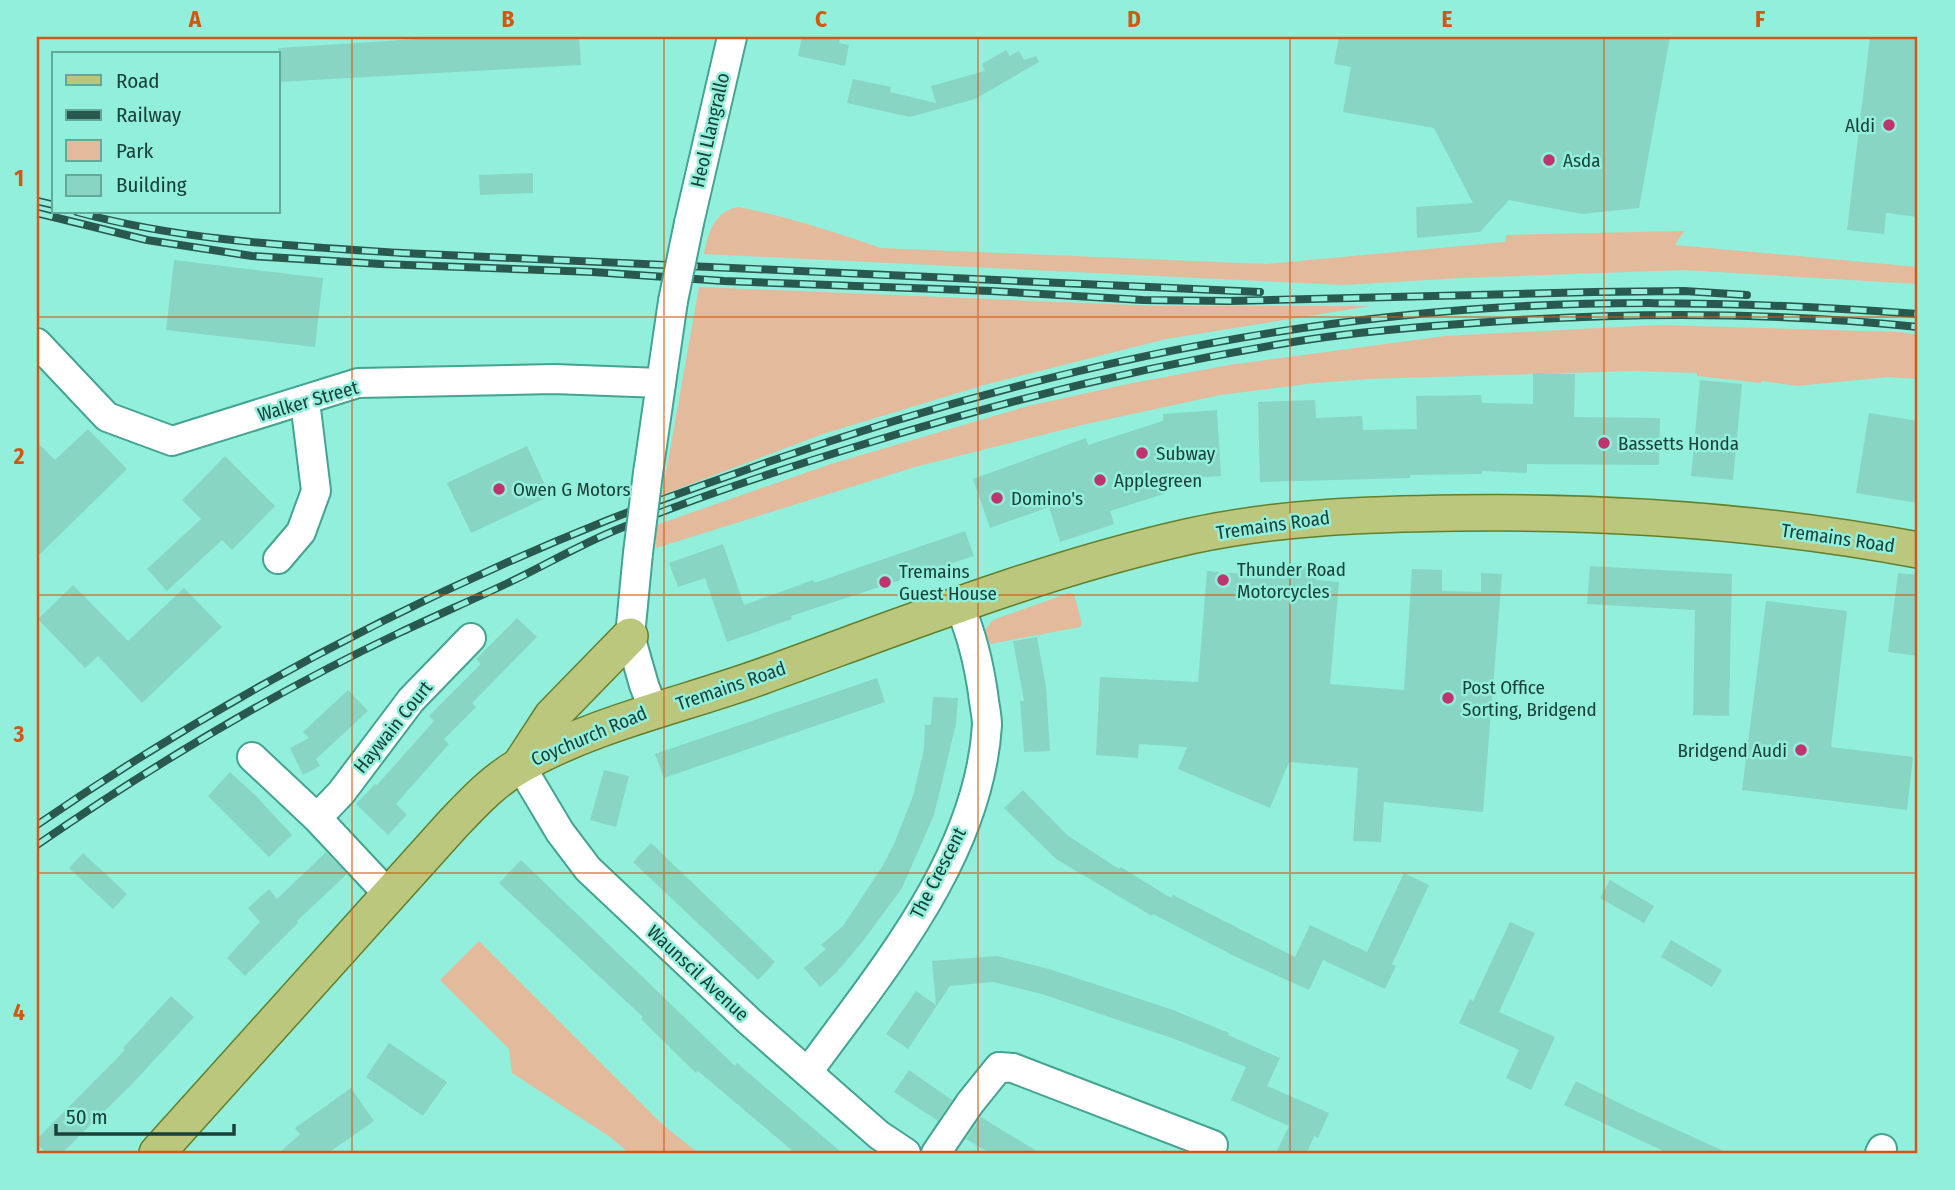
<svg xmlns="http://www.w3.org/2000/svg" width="1955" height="1190" viewBox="0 0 1955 1190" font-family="'Fira Sans Condensed',sans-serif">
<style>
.green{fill:#e3ba9b}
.building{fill:#88d5c4}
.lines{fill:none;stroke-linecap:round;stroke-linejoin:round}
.minor-casing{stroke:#44a391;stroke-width:32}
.major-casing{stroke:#647f2c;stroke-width:38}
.minor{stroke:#fff;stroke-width:28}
.major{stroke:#bbc77c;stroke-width:35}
.rail-casing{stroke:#29584e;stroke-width:8}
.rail{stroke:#92efdb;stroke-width:5;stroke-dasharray:16;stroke-linecap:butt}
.minor-bridge-casing{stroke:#44a391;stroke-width:32;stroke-linecap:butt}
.minor-bridge{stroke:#fff;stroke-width:28}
.grid{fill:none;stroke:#d35710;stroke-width:2;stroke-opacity:0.55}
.poi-dot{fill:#bd346f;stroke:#92efdb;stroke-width:2.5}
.labels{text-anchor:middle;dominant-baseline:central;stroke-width:5;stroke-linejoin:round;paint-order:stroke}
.poi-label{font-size:19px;fill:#194139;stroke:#92efdb;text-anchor:start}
.street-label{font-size:19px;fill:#194139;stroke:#92efdb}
.neatline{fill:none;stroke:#d35710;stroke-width:2.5}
.grid-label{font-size:23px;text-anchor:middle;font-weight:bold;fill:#d35710}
</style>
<rect width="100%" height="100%" fill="#92efdb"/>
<g class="green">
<path d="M739,207C788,217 834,232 881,248L1266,264L1505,242L1506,235L1684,231L1675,245L1918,267V284L1683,270L1463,278L1343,285L704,254C708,233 715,210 739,207Z"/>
<polygon points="699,287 1157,306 1371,306 1166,339 984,385 823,434 662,495"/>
<polygon points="1658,325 1899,332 1918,335 1918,379 1888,377 1797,386 1762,381 1761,383 1697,376 1697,373 1633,371 1369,379 1315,383 1220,395 1082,425 915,467 656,548 656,525 831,464 1028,406 1128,384 1229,365 1445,336"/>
<polygon points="1069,593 1074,594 1082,624 1080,627 990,644 985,630 993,620"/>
<polygon points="479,941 662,1124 698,1153 629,1153 610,1137 512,1073 509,1049 440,980"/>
</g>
<g class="building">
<polygon points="450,37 579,37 581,65 278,82 278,48"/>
<polygon points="802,37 840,37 839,43 849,45 845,66 798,56"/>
<polygon points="1339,37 1670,37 1639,208 1582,214 1509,200 1480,232 1417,238 1416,207 1473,203 1434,128 1343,112 1351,67 1334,64"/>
<polygon points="1870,37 1918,37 1918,217 1886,213 1884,234 1847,230"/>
<polygon points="1006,50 1010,56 1019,51 1024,60 1036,56 1039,62 975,99 910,117 847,103 853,79 891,87 890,92 936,103 931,86 985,71 982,64"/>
<polygon points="533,173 533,193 480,195 479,175"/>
<polygon points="174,260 323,278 315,347 166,330"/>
<polygon points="1533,373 1575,374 1574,417 1660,418 1659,465 1527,464 1527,473 1482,471 1482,474 1410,475 1410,478 1260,482 1258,402 1315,400 1316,418 1362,416 1363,430 1417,429 1416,396 1481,395 1482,403 1533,404"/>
<polygon points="1700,380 1742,384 1733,480 1691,476"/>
<polygon points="1217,410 1221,476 1159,480 1164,494 1110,511 1114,524 1060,542 1049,507 990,528 973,479 1086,438 1088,445 1163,421 1163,414"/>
<polygon points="1869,413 1918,421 1918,503 1856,493"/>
<polygon points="88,429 127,469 37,557 37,442 55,460"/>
<polygon points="527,446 550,496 471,533 447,483"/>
<polygon points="225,456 275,506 232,550 222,540 167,591 147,569 201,519 182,500"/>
<polygon points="965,531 974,556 791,616 792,619 727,642 705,578 678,587 669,563 723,544 744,605 813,580 814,583"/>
<polygon points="1270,564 1317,568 1316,580 1339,582 1330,684 1404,690 1412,569 1442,570 1442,591 1481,592 1481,573 1502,574 1483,812 1384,802 1381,842 1353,841 1358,768 1289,762 1270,808 1178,769 1187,747 1139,744 1138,758 1096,755 1100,677 1198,682 1207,571 1269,576"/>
<polygon points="1590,566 1732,574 1729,716 1693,715 1695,610 1587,604"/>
<polygon points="1898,573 1918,575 1918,656 1888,652"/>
<polygon points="73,585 128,641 184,588 222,627 142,703 98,656 85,668 38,619"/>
<polygon points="1766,601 1847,611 1831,747 1913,757 1907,810 1742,790"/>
<polygon points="517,618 537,637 472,703 476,707 444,739 449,744 396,804 407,815 388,835 356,804 375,784 377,785 434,721 429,716 481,664 476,659"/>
<polygon points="1037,637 1046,687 1050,751 1024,752 1020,701 1024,701 1013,641"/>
<polygon points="877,678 885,702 664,778 655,754"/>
<polygon points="348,690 368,711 316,759 320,766 303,775 290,748 309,738 303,732"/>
<polygon points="933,697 958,698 956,724 934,815 902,888 863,941 836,973 820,987 804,968 826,949 821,945 843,926 882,867 894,844 913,796 924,749 925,725 931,725"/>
<polygon points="604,770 629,776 616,827 590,820"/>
<polygon points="230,772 257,797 292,835 269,857 208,796"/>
<polygon points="1023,790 1067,835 1119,869 1121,867 1171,898 1173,895 1295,957 1310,925 1367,952 1404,873 1429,885 1392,964 1396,966 1385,989 1323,960 1309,990 1238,958 1153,914 1152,916 1056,859 1004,808"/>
<polygon points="651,843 775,962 758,980 633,862"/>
<polygon points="326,852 347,874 297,921 298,923 245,976 227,958 260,922 248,908 269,889 277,899"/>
<polygon points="83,853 127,894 113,909 69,868"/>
<polygon points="521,860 735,1066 737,1063 842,1153 795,1153 698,1071 696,1073 641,1019 643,1017 499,883"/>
<polygon points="1610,880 1654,906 1644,923 1600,898"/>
<polygon points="1510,922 1535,933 1499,1012 1555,1037 1531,1090 1506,1078 1519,1050 1459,1023 1470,999 1473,1001"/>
<polygon points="1671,940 1722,970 1712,987 1661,957"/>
<polygon points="997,956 1049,969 1173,1010 1229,1033 1228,1035 1280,1058 1267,1086 1329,1113 1318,1138 1314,1136 1307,1153 1276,1153 1289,1126 1231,1100 1246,1067 1172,1038 1112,1018 1042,994 993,982 950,986 908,1049 886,1034 916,991 936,1005 932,961"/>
<polygon points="171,996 194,1017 133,1083 62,1153 47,1153 37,1144 37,1139 125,1050 123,1048"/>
<polygon points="389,1043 447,1082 423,1116 366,1077"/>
<polygon points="909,1070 952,1100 938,1121 894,1092"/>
<polygon points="1576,1081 1629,1108 1728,1153 1668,1153 1588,1116 1564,1105"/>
<polygon points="351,1088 374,1121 328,1153 279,1153 300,1134 295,1128"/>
<polygon points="981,1117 1002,1130 1040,1153 990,1153 966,1139"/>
</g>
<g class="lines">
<defs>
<g id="minor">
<polyline points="689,223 732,37"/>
<polyline points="37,343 107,417 172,441 358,383 554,379 661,383"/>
<polyline points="648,473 673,301"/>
<polyline points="638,553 630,636 644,685 654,712"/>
<polyline points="278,559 301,532 316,491 305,401"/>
<polyline points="252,757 317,818 389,895"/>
<polyline points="520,765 560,832 588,869 749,1021 879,1135 906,1153"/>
<polyline points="317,818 341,793 411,700 471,638"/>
<path d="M808,1072C882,970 979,857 987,725C987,715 984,704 983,693C978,660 972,637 960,606"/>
<polyline points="936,1153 970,1103 999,1067 1013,1068 1213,1145"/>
<polyline points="1880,1153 1882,1149"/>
</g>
<g id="major">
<polyline points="520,765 552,716 630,636"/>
<path d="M157,1153L452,825C473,803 494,780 521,765C593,724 682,705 760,677C901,626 1043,569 1191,536C1279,517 1369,514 1459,513C1613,511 1767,522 1918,550"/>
</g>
</defs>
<use href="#minor" class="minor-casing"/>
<use href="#major" class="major-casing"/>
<use href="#minor" class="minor"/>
<use href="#major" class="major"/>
<defs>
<g id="rail">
<polyline points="37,201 54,205"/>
<path d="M77,212C183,241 293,246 402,253L1260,292"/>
<polyline points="37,213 147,240 252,256 381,264 593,272 724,281 991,291 1143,300 1229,301 1594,292 1684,291 1747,295"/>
<path d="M37,825C215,703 408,600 608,520C661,499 715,481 768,462C970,392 1177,340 1389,317C1564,297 1743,301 1918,314"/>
<path d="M37,845C150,767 275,692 399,633C435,616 472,600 508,583C544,566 579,545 616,530C699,496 785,468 871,442C1011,399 1155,364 1299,341C1362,331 1426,326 1489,322C1631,312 1776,312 1918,327"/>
</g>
</defs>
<use href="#rail" class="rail-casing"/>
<use href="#rail" class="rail"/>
<defs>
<g id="minor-bridge">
<polyline points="673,301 689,223"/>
<polyline points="638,553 648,473"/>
</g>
</defs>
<use href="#minor-bridge" class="minor-bridge-casing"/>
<use href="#minor-bridge" class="minor-bridge"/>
</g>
<path class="grid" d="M352,37V1153M664,37V1153M978,37V1153M1290,37V1153M1604,37V1153M37,317H1918M37,595H1918M37,873H1918"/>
<g class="poi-dot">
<circle cx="1889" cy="125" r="7"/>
<circle cx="1549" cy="160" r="7"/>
<circle cx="1604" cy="443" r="7"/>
<circle cx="1142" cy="453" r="7"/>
<circle cx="1100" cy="480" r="7"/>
<circle cx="499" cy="489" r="7"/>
<circle cx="997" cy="498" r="7"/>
<circle cx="1223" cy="580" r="7"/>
<circle cx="885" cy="582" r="7"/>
<circle cx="1448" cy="698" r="7"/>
<circle cx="1801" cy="750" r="7"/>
</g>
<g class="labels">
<g class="poi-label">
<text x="1875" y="125" text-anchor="end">Aldi</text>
<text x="1563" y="160">Asda</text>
<text x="1618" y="443">Bassetts Honda</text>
<text x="1156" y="453">Subway</text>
<text x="1114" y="480">Applegreen</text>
<text x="513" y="489">Owen G Motors</text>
<text x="1011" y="498">Domino's</text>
<text x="1237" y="569">Thunder Road<tspan x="1237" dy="22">Motorcycles</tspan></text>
<text x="899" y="571">Tremains<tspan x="899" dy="22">Guest House</tspan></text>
<text x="1462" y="687">Post Office<tspan x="1462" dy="22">Sorting, Bridgend</tspan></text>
<text x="1787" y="750" text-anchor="end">Bridgend Audi</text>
</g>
<g class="street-label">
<text transform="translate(710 130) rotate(-77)">Heol Llangrallo</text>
<text transform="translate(308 401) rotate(-16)">Walker Street</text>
<text transform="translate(1273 525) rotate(-8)">Tremains Road</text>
<text transform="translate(1838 538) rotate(8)">Tremains Road</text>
<text transform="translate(731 686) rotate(-19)">Tremains Road</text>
<text transform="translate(393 727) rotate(-51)">Haywain Court</text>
<text transform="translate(589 736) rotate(-23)">Coychurch Road</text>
<text transform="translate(938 873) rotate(-63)">The Crescent</text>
<text transform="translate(698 973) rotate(43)">Waunscil Avenue</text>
</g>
</g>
<rect width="1955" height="1190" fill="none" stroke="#92efdb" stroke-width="77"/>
<rect x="52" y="52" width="228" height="161" fill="#92efdb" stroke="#62a99a" stroke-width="2"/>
<rect x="66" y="75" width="35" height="10" fill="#bbc77c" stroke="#62a99a" stroke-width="2"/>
<text x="116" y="88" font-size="21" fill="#194139">Road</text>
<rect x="66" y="110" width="35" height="10" fill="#29584e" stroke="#62a99a" stroke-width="2"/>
<text x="116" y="122" font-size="21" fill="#194139">Railway</text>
<rect x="66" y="140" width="35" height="21" fill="#e3ba9b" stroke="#62a99a" stroke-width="2"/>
<text x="116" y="158" font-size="21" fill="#194139">Park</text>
<rect x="66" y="175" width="35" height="21" fill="#88d5c4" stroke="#62a99a" stroke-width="2"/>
<text x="116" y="192" font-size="21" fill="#194139">Building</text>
<path d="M56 1124v10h178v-10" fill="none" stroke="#194139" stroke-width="3.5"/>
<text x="66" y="1124" font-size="21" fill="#194139" stroke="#92efdb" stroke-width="5" paint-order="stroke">50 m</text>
<rect x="38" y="38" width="1878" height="1114" class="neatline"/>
<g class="grid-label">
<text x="195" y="27">A</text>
<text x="508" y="27">B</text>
<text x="821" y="27">C</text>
<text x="1134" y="27">D</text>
<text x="1447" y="27">E</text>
<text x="1760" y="27">F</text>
<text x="19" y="186">1</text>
<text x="19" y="464">2</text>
<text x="19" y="742">3</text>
<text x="19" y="1020">4</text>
</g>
</svg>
